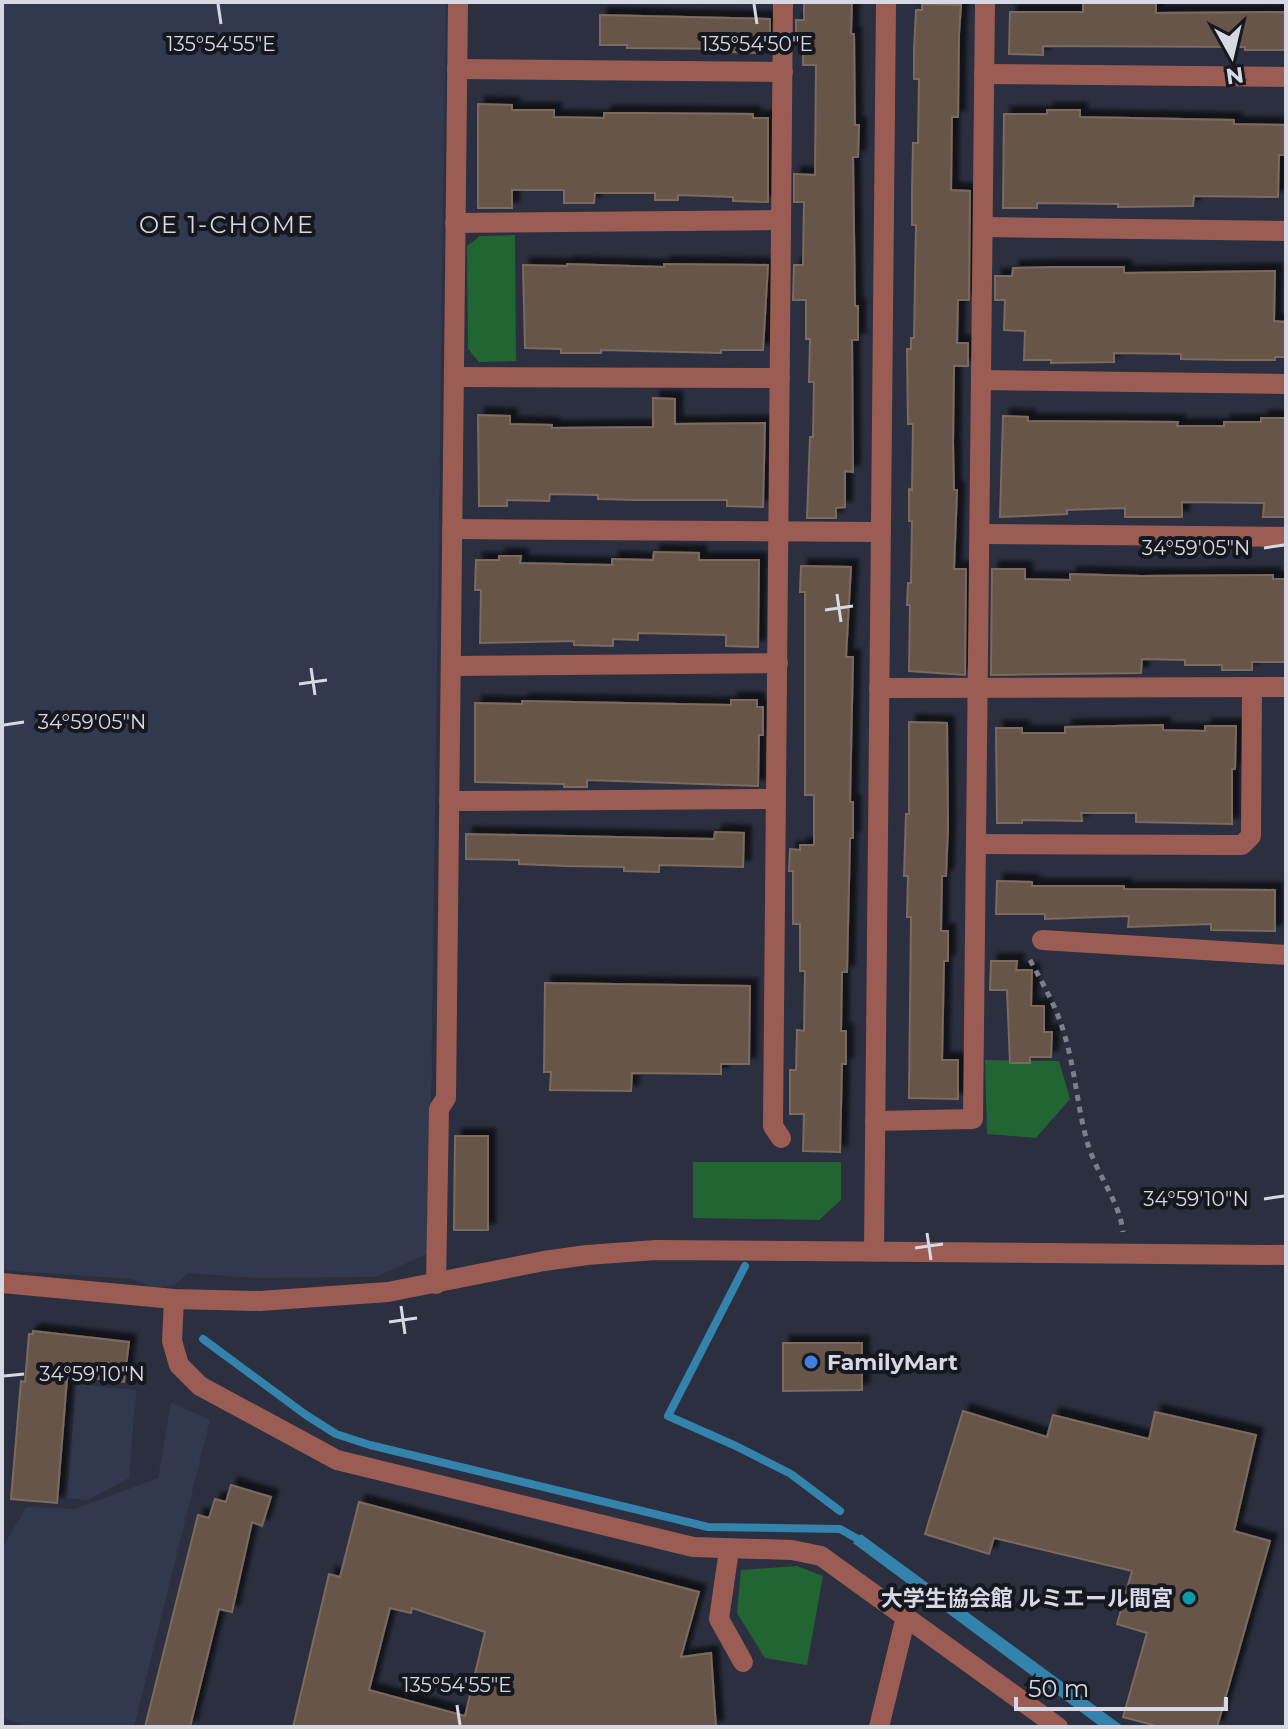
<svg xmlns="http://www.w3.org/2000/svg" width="1288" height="1729" viewBox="0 0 1288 1729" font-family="Montserrat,'Noto Sans JP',sans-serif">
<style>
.built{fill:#32384e}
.green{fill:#216532}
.water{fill:#3383ad}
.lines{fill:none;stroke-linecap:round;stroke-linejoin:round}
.stream{stroke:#3383ad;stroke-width:8}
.building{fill:#67554a;stroke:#7c6a5e;stroke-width:2;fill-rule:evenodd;filter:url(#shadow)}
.path{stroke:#7c7f8d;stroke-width:5;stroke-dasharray:6 6;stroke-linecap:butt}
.minor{stroke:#9b5d53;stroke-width:20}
.ticks{fill:none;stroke:#d6d9e3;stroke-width:3}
.shop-dot{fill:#3f7fe0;stroke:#16181f;stroke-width:3}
.culture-dot{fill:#0f9aa8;stroke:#16181f;stroke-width:3}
.labels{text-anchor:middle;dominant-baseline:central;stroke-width:8;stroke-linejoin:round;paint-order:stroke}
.poi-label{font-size:22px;font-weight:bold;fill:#d6d9e3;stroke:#16181f;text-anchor:start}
.neighbourhood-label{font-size:24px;letter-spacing:2px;fill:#d6d9e3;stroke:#16181f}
.ticks-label{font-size:20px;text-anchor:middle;fill:#d6d9e3;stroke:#16181f;stroke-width:8;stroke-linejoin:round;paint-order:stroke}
</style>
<defs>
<filter id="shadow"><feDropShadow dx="7" dy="-7" stdDeviation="2" flood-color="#0009"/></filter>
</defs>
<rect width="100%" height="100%" fill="#2b2f3f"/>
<g class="built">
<polygon points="2,2 446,2 429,1253 376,1277 256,1278 188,1273 175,1285 155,1288 132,1279 2,1270"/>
<polygon points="76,1384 136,1390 129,1478 88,1500 67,1498"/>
<polygon points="171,1402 210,1420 134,1727 32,1727 2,1718 2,1549 26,1507 75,1509 158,1478"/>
</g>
<g class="green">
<polygon points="515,235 516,361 479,362 468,349 467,246 480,236"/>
<polygon points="985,1060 1059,1061 1070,1099 1036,1138 987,1134"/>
<polygon points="693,1162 841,1162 841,1200 819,1220 693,1218"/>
<polygon points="797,1566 823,1576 807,1665 765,1658 737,1613 741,1570"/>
</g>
<polygon class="water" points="861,1534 1124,1727 1101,1727 853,1543"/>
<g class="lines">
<g class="stream">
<polyline points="745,1266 668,1416 736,1446 791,1474 840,1511"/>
<polyline points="203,1339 306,1415 336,1434 370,1445 708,1527 840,1529 865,1543"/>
</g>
</g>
<g class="building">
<polygon points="804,2 852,2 851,34 854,34 855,125 859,125 858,157 853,157 855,306 858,306 858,340 852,340 853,472 845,471 845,507 836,508 836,518 807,518 810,437 813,437 814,382 809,382 810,339 806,339 806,300 793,300 794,265 803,265 804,202 794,202 794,174 815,175 816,65 803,65 803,43 796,43 796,20 804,20"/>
<polygon points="1083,2 1156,2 1156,13 1286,12 1286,50 1245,50 1245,47 1043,46 1043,55 1009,54 1010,12 1083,12"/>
<polygon points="922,4 961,5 959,34 958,117 952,117 951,190 970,191 969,300 958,300 957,343 968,343 968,366 954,366 953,443 954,490 957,490 954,569 966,569 965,675 909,671 910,605 907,605 908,583 911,583 912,521 909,521 909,489 912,490 913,424 908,424 907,349 911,349 911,338 914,338 916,225 912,225 912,192 913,143 918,143 919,79 914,79 914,50 916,10 922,10"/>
<polygon points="600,15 770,19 770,44 757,44 756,53 733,52 733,49 627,48 627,45 600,45"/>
<polygon points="478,104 512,105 512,110 554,110 554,117 604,118 604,113 642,113 753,114 753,118 768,118 768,202 733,201 733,197 678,195 678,200 655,200 655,193 595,193 594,203 564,203 564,190 512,190 512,208 478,208"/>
<polygon points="1047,110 1080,110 1080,117 1234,120 1234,124 1286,125 1286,155 1279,155 1278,197 1194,196 1193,206 1118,207 1118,204 1037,203 1037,208 1003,208 1004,114 1047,114"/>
<polygon points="567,264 664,267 664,264 768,265 763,350 721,350 721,353 601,350 601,353 561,353 561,349 525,348 523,265 567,266"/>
<polygon points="1054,267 1124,267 1124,273 1275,271 1274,321 1286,322 1286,357 1275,357 1275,360 1234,360 1181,359 1181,354 1114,353 1114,362 1051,363 1051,360 1024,360 1025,331 1004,330 1005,300 995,300 995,276 1012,276 1013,268"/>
<polygon points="653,398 675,399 675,424 765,423 763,507 727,506 727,500 637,500 598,499 598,495 550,494 549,501 507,500 507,506 479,506 478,415 510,416 510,424 552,425 552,428 653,427"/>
<polygon points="1003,416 1028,417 1028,421 1178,422 1177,426 1224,426 1224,422 1261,422 1261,418 1286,418 1285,517 1263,517 1264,503 1182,502 1182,517 1125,517 1125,508 1067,510 1067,514 1000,517"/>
<polygon points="654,552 699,553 699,560 759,560 758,647 726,646 726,635 638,633 638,640 613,639 613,646 574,645 574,641 480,643 481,590 475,590 476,560 499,560 499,556 521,556 520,563 612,565 612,559 653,560"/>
<polygon points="801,566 851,567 846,657 853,657 850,802 853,802 853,838 850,838 847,972 842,972 841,1031 846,1031 846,1064 842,1064 840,1152 803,1151 804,1114 790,1114 790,1070 796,1070 797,1030 804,1031 805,971 800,971 800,924 793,924 793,871 789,871 790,849 800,850 800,845 814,845 814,795 805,795 805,592 800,592"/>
<polygon points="992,569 1025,569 1025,579 1070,580 1070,574 1141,576 1273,575 1273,579 1286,579 1286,662 1252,662 1252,670 1222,670 1222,665 1185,665 1185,660 1142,659 1141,673 991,675"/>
<polygon points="731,700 757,700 757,707 763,707 763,735 759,735 758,786 587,780 587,787 564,787 564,784 475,782 475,703 522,704 522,701 731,705"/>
<polygon points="909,722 947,723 948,827 946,876 942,876 941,931 948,931 948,961 944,961 942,1060 958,1060 958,1099 909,1098 911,917 907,917 908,876 904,876 906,814 909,814"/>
<polygon points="1163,725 1163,730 1205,731 1205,726 1236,726 1235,769 1232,769 1232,824 1136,822 1136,813 1081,813 1082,821 1022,820 1022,823 997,823 996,728 1022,728 1022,733 1065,733 1065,727"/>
<polygon points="715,832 744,833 743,867 659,865 659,872 624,871 624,867 565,866 519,864 519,860 466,859 466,834 714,839"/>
<polygon points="997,881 1032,882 1032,886 1124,886 1124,889 1275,890 1275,931 1211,930 1211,924 1128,927 1129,916 1045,919 1045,914 996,914"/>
<polygon points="991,961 1017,961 1016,970 1032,970 1031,1006 1044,1006 1044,1032 1052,1032 1051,1057 1030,1057 1030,1063 1010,1063 1007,990 990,990"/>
<polygon points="545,983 750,986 749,1064 721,1064 721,1074 632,1073 631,1091 550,1090 551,1072 544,1072"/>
<polygon points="455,1136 488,1136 488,1230 454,1230"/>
<polygon points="33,1331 129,1342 124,1382 73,1376 73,1379 67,1379 57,1503 11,1499 21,1381 25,1382 29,1334 33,1334"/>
<polygon points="783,1343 862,1343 862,1390 783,1391"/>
<polygon points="963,1411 1047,1437 1053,1415 1149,1439 1155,1412 1256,1435 1234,1531 1270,1541 1217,1727 1160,1727 1123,1717 1147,1633 1117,1624 1132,1571 994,1538 989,1554 925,1534"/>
<polygon points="231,1485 271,1497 262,1526 252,1522 232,1612 219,1609 190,1727 145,1727 198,1515 209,1518 215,1499 226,1502"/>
<path d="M359,1502L699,1592L681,1657L711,1653L716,1727H293L329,1574L340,1577ZM390,1608L411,1613L412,1608L485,1632L465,1716L369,1690Z"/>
</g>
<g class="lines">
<path class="path" d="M1030,960C1043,984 1056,1006 1064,1033C1075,1068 1077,1106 1087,1141C1095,1172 1120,1202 1123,1232"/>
<g class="minor">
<polyline points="457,69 783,72"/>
<polyline points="984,74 1286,77"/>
<polyline points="455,223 781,220"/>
<polyline points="983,227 1286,231"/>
<polyline points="454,377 780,378"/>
<polyline points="981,380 1286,384"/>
<polyline points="452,529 881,532"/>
<polyline points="980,534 1286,537"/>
<polyline points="451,666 778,663"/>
<polyline points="879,688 1286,687"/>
<polyline points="449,801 776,799"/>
<polyline points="977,844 1242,845 1251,836 1252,687"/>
<polyline points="1042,940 1286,955"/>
<polyline points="875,1121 973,1119 985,2"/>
<polyline points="781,1138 773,1126 783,2"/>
<polyline points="874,1251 886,2"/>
<polyline points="2,1283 174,1299 260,1301 388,1292 544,1261 587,1255 656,1250 1286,1255"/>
<polyline points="436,1284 439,1109 446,1098 458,2"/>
<polyline points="174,1299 172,1341 179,1365 200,1386 337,1460 693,1547 792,1550 821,1556 1058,1727"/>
<polyline points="729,1550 719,1619 743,1662"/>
<polyline points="879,1727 906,1616"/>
</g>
</g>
<path class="ticks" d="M218,4L221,24M754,4L757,24M1264,548L1284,545M837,594L841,622M825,610L853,606M311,668L315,695M299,684L327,680M4,725L24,722M1264,1199L1284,1196M927,1233L931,1260M915,1248L943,1244M401,1306L405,1334M389,1322L417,1318M4,1376L24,1374M457,1705L460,1725"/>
<circle class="shop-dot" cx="811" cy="1362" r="8"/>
<circle class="culture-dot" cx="1189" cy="1598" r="8"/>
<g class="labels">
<g class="poi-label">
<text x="827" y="1362">FamilyMart</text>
<text x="1173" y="1598" text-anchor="end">大学生協会館 ルミエール間宮</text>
</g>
<g class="neighbourhood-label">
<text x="227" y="224">OE 1-CHOME</text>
</g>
</g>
<g class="ticks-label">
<text x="221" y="51">135°54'55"E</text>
<text x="757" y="51">135°54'50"E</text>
<text x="1196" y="555">34°59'05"N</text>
<text x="92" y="729">34°59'05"N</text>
<text x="1196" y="1206">34°59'10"N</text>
<text x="92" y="1381">34°59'10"N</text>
<text x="457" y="1692">135°54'55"E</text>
</g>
<rect width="1288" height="1729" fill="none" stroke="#d6d9e3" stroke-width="8"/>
<g transform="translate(1232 56) rotate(172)" stroke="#16181f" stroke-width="6" paint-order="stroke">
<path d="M0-6L14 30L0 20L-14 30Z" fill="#d6d9e3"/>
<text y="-12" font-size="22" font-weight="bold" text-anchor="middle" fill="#d6d9e3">N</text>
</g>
<path d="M1016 1697v12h210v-12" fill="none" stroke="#d6d9e3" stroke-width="4"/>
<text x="1028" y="1697" font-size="24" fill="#d6d9e3" stroke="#16181f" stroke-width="6" paint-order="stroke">50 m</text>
</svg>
